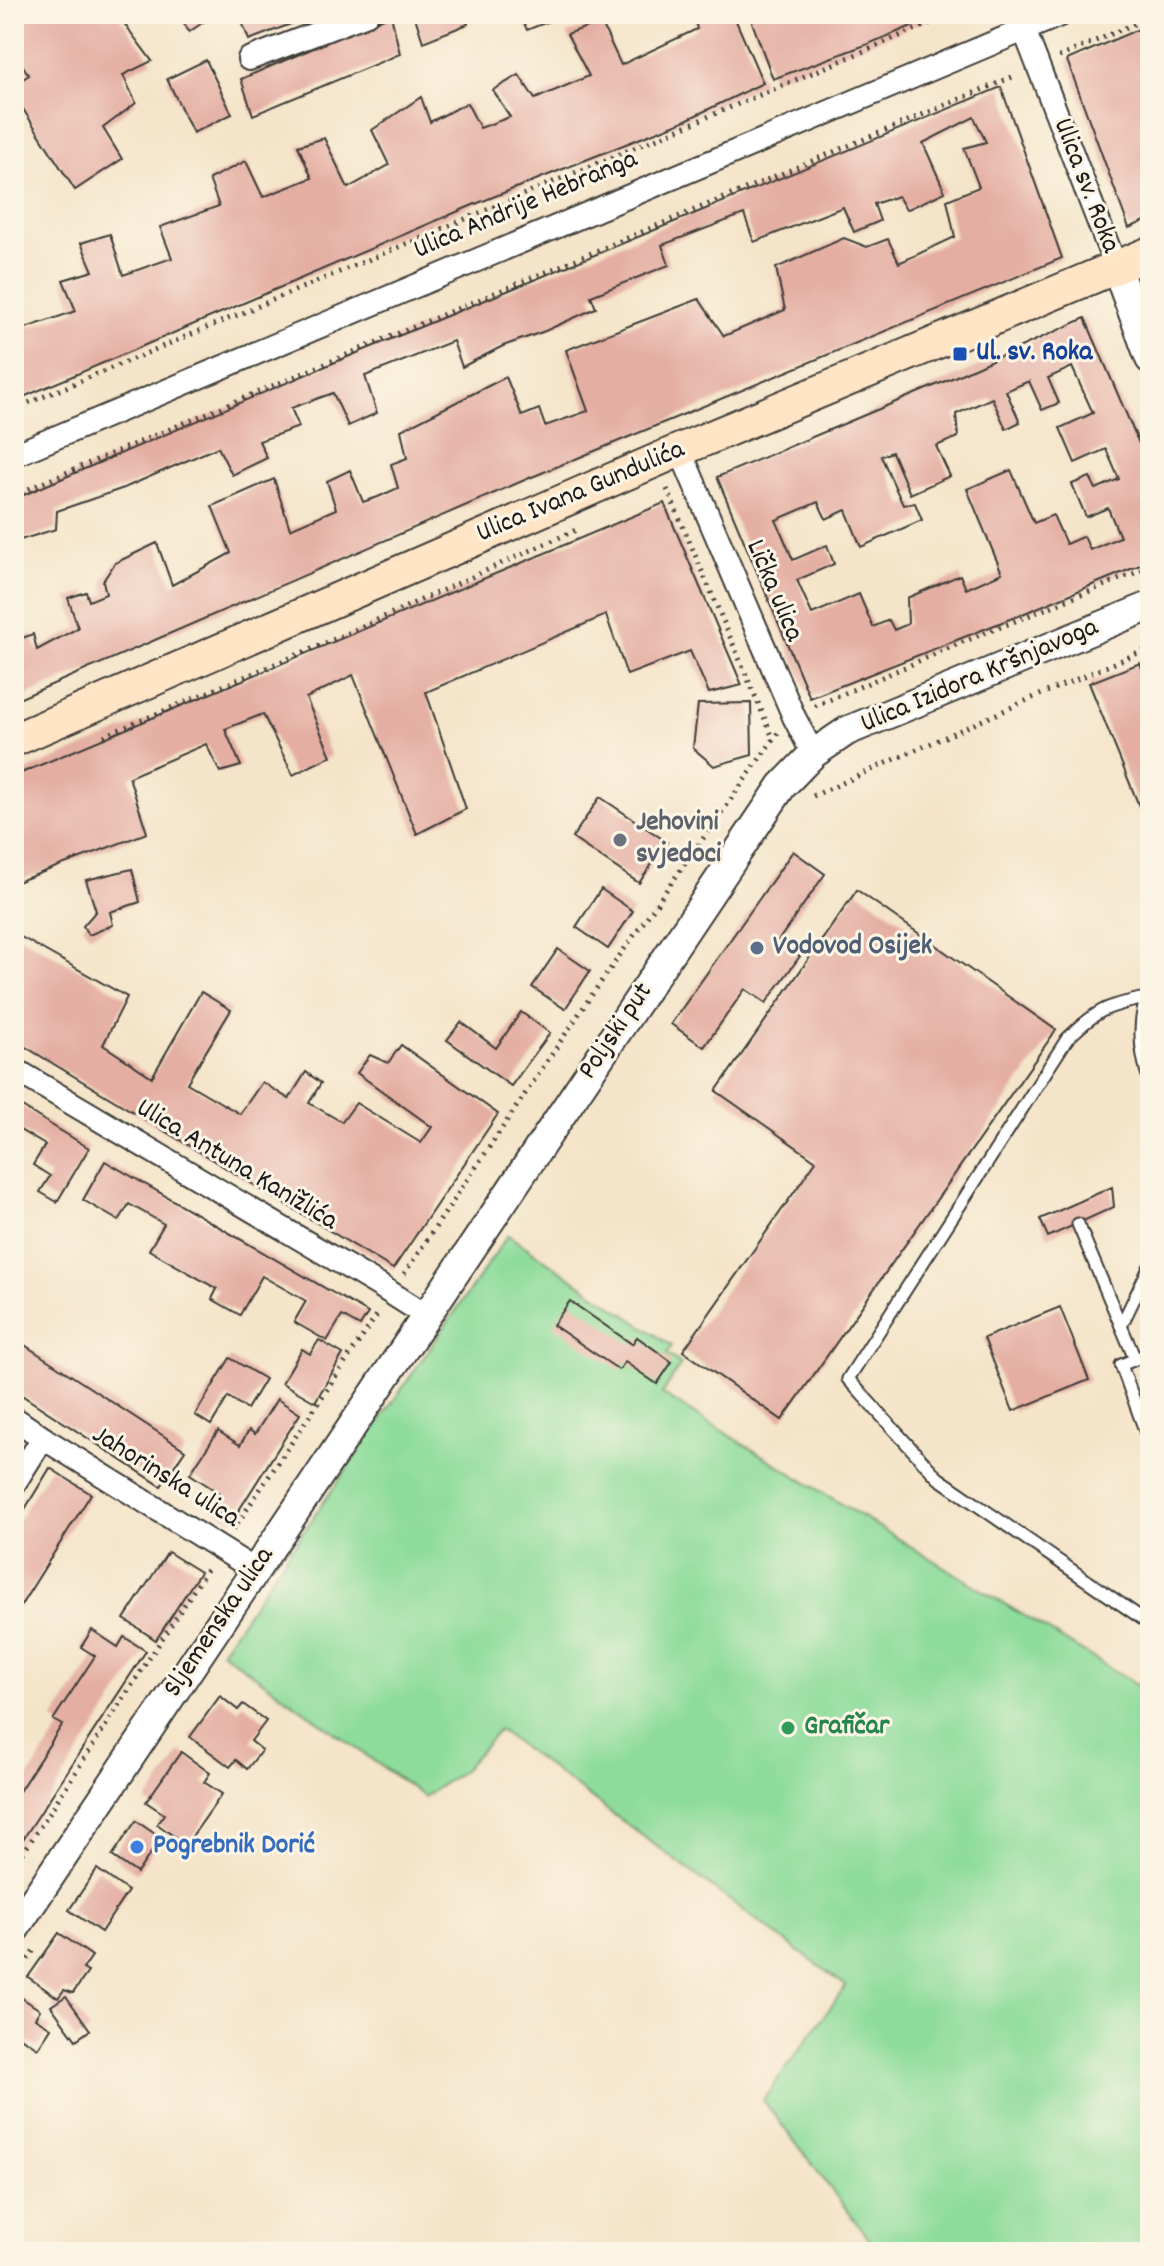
<svg xmlns="http://www.w3.org/2000/svg" width="1164" height="2266" viewBox="0 0 1164 2266" font-family="Dekko,sans-serif">
<style>
.green{fill:#8edc9b;stroke:#557c5c;stroke-width:2}
.building{fill:#e4aea3;fill-rule:evenodd}
.lines{fill:none;stroke-linecap:round;stroke-linejoin:round}
.service-casing{stroke:#3c3a36;stroke-width:15}
.minor-casing{stroke:#3c3a36;stroke-width:26}
.tertiary-casing{stroke:#3c3a36;stroke-width:32}
.secondary-casing{stroke:#3c3a36;stroke-width:36}
.path{stroke:#3c3a36;stroke-width:5;stroke-dasharray:2 6;stroke-linecap:butt}
.service{stroke:#fff;stroke-width:11}
.minor{stroke:#fff;stroke-width:22}
.tertiary{stroke:#fff;stroke-width:28}
.secondary{stroke:#ffe4c6;stroke-width:32}
.transit-dot{fill:#1a4fb4;stroke:#fcf5e5;stroke-width:3}
.worship-dot{fill:#6b7280;stroke:#fcf5e5;stroke-width:3}
.service-dot{fill:#5c6f8a;stroke:#fcf5e5;stroke-width:3}
.leisure-dot{fill:#2e9e5b;stroke:#fcf5e5;stroke-width:3}
.shop-dot{fill:#3f7fe0;stroke:#fcf5e5;stroke-width:3}
.labels{text-anchor:middle;dominant-baseline:central;stroke-width:6;stroke-linejoin:round;paint-order:stroke}
.street-label{font-size:28px;fill:#1c1c1c;stroke:#fcf5e5}
.transit-label{font-size:28px;font-weight:bold;fill:#164399;stroke:#fcf5e5;text-anchor:start}
.worship-label{font-size:28px;font-weight:bold;fill:#5b616d;stroke:#fcf5e5;text-anchor:start}
.service-label{font-size:28px;font-weight:bold;fill:#4e5e75;stroke:#fcf5e5;text-anchor:start}
.leisure-label{font-size:28px;font-weight:bold;fill:#27864d;stroke:#fcf5e5;text-anchor:start}
.shop-label{font-size:28px;font-weight:bold;fill:#366cbe;stroke:#fcf5e5;text-anchor:start}
</style>
<rect width="100%" height="100%" fill="#fcf5e5"/>
<filter id="ink" filterUnits="userSpaceOnUse"><feTurbulence type="fractalNoise" baseFrequency=".0125" numOctaves="2"/><feDisplacementMap in="SourceGraphic" scale="16" xChannelSelector="R" yChannelSelector="G"/><feConvolveMatrix kernelMatrix="1 2 1 2 8 2 1 2 1" color-interpolation-filters="sRGB"/></filter>
<filter id="wash" filterUnits="userSpaceOnUse"><feTurbulence type="fractalNoise" baseFrequency=".006" numOctaves="4" result="noise"/><feDisplacementMap in="SourceGraphic" scale="32" xChannelSelector="R" yChannelSelector="G"/><feGaussianBlur stdDeviation="1.8" result="paint"/><feColorMatrix in="noise" values="0 0 0 0 0 0 0 0 0 0 0 0 0 0 0 0 0 1.4 0 .05"/><feComposite in="paint" operator="in"/></filter>
<g filter="url(#wash)">
<rect width="100%" height="100%" fill="#f4e4c9"/>
<polygon class="green" points="508,1235 672,1346 667,1354 681,1364 662,1394 1150,1693 1150,2252 879,2252 763,2100 846,1986 499,1730 463,1770 424,1797 221,1651"/>
<g id="blocks">
<g class="building">
<polygon points="14,14 117,14 152,61 123,75 136,103 103,128 122,159 75,190 14,95 14,85 29,75 14,53"/>
<polygon points="179,14 215,14 189,32"/>
<polygon points="239,14 317,14 249,40"/>
<polygon points="414,14 465,14 468,24 423,42"/>
<polygon points="520,14 567,14 527,30"/>
<polygon points="693,14 733,14 763,83 686,120 473,205 14,401 14,332 76,311 63,280 93,271 81,243 110,234 123,275 172,258 160,227 219,206 209,179 246,161 263,197 312,178 298,146 324,138 348,188 389,165 372,130 421,97 430,122 467,103 480,128 510,117 493,90 519,75 535,99 589,76 567,34 601,22 621,65 697,29"/>
<polygon points="749,14 941,14 868,44 773,79"/>
<polygon points="391,15 400,54 253,115 241,79"/>
<polygon points="1150,24 1150,219 1129,228 1067,60"/>
<polygon points="206,60 232,114 193,133 167,79"/>
<polygon points="1001,87 1062,258 527,479 14,701 14,641 33,634 37,650 78,628 68,598 86,592 89,601 106,594 103,581 115,563 157,543 172,585 231,553 212,506 274,479 290,529 336,509 327,481 350,470 363,502 378,497 398,488 391,464 407,458 401,430 506,377 522,416 539,409 545,426 588,411 566,350 699,299 724,336 785,310 776,268 844,238 867,247 888,239 899,263 955,237 947,200 979,187 964,148 986,142 974,117 923,143 945,192 906,210 898,196 874,204 880,221 854,232 843,207 754,242 744,214 662,245 669,265 591,296 596,308 545,331 503,346 462,367 453,341 365,376 377,413 348,426 333,393 291,408 299,427 259,441 267,458 232,475 218,447 124,488 57,511 56,529 14,542 14,499 333,363"/>
<path d="M1085,318L1150,469V561L1020,615L810,698L717,477L941,383ZM1072,367L1093,413L1060,428L1075,463L1106,449L1119,479L1096,489L1090,477L1072,484L1086,517L1108,508L1120,537L1090,550L1084,536L1066,544L1053,515L1034,523L1011,470L967,489L1002,573L966,589L960,575L907,598L908,624L894,630L889,620L873,627L859,594L812,614L797,580L834,564L827,545L793,560L776,520L818,502L826,519L846,510L861,547L922,520L915,503L903,505L881,456L892,452L910,494L950,476L936,446L958,437L956,414L992,398L1006,429L1020,422L1006,391L1029,381L1042,410L1059,403L1048,378Z"/>
<polygon points="664,503 742,685 709,693 690,651 627,675 606,615 426,692 466,809 417,834 353,675 306,698 331,756 293,775 263,714 225,729 241,766 220,772 206,744 129,777 147,833 14,883 14,776"/>
<polygon points="1140,663 1150,689 1150,833 1089,683"/>
<polygon points="751,703 752,755 714,766 693,748 698,704"/>
<polygon points="600,797 667,842 639,883 572,838"/>
<polygon points="793,851 825,874 778,941 800,956 766,1003 745,989 704,1047 671,1024"/>
<polygon points="132,869 140,902 110,912 113,925 89,935 83,926 96,911 86,880"/>
<polygon points="601,889 633,911 608,949 576,927"/>
<polygon points="857,890 1056,1030 782,1420 683,1351 816,1161 716,1091"/>
<polygon points="21,937 127,997 103,1045 152,1077 201,992 231,1010 187,1083 240,1114 262,1082 289,1099 306,1072 321,1083 309,1103 342,1122 356,1103 421,1143 432,1127 357,1073 370,1055 388,1063 401,1045 498,1114 393,1269 14,1040 14,948"/>
<polygon points="558,949 590,971 565,1009 532,987"/>
<polygon points="521,1012 550,1033 511,1086 447,1040 461,1022 496,1048"/>
<polygon points="14,1102 89,1148 57,1202 40,1192 50,1176 33,1165 45,1145 18,1129 14,1136"/>
<polygon points="105,1161 368,1313 360,1326 342,1316 327,1341 294,1322 306,1301 262,1276 240,1315 212,1299 217,1289 149,1250 164,1224 129,1204 119,1221 83,1200"/>
<polygon points="1112,1187 1114,1207 1048,1237 1040,1219"/>
<polygon points="570,1301 632,1344 637,1337 672,1362 657,1384 625,1362 619,1370 553,1325"/>
<polygon points="1060,1307 1089,1380 1013,1411 984,1338"/>
<polygon points="14,1338 185,1450 161,1486 14,1390"/>
<polygon points="319,1340 343,1354 315,1402 282,1383 302,1349 310,1354"/>
<polygon points="230,1358 265,1379 247,1409 228,1397 211,1425 195,1415"/>
<polygon points="277,1399 300,1414 232,1521 211,1507 219,1493 190,1474 218,1431 240,1445 249,1430 255,1434"/>
<polygon points="50,1468 91,1494 18,1610 14,1607 14,1527"/>
<polygon points="168,1552 200,1572 156,1640 124,1619"/>
<polygon points="92,1630 118,1647 124,1637 146,1651 14,1853 14,1799 62,1725 53,1720 95,1656 81,1647"/>
<polygon points="220,1696 238,1710 243,1704 266,1721 251,1741 262,1750 247,1769 236,1760 230,1767 190,1737"/>
<polygon points="181,1752 210,1773 204,1782 222,1794 186,1845 157,1824 164,1814 146,1802"/>
<polygon points="136,1821 161,1838 137,1873 112,1856"/>
<polygon points="97,1869 128,1891 101,1932 69,1910"/>
<polygon points="59,1933 92,1956 83,1969 88,1972 73,1993 64,1990 58,1998 28,1977"/>
<polygon points="16,1994 40,2010 35,2018 51,2028 38,2048 20,2037 17,2043 14,2041 14,1997"/>
<polygon points="66,1996 90,2030 76,2040 51,2006"/>
</g>
</g>
</g>
<g filter="url(#ink)">
<use href="#blocks" fill-opacity="0" stroke="#3c3a36" stroke-width="2"/>
<g class="lines">
<defs>
<g id="service">
<path d="M1150,989C1137,1019 1139,1051 1150,1082"/>
<path d="M1146,998C1105,1006 1097,1010 1067,1039L848,1379L938,1478L1150,1624"/>
<polyline points="1078,1224 1135,1359"/>
<polyline points="1121,1326 1150,1266"/>
<polyline points="1150,1353 1121,1365 1150,1444"/>
</g>
<g id="minor">
<polyline points="1018,14 1116,267"/>
<polyline points="249,59 367,14"/>
<polyline points="680,450 794,717 813,754"/>
<polyline points="14,455 1062,14"/>
<polyline points="14,1069 380,1286 427,1316"/>
<polyline points="14,1418 43,1438"/>
<polyline points="14,1484 43,1438 255,1570"/>
</g>
<g id="tertiary">
<polyline points="1116,267 1150,359"/>
<polyline points="14,1930 782,786 813,754 847,731 1150,606"/>
</g>
<polyline id="secondary" points="14,740 680,450 1150,253"/>
</defs>
<use href="#service" class="service-casing"/>
<use href="#minor" class="minor-casing"/>
<use href="#tertiary" class="tertiary-casing"/>
<use href="#secondary" class="secondary-casing"/>
<g class="path">
<polyline points="1059,57 1150,17"/>
<polyline points="14,409 952,14"/>
<polyline points="667,489 773,738"/>
<path d="M14,495C347,353 683,216 1017,75"/>
<polyline points="815,706 963,642 1150,567"/>
<polyline points="104,736 337,638 578,529"/>
<polyline points="813,796 1030,699 1150,648"/>
<polyline points="404,1274 591,996 778,733"/>
<polyline points="233,1530 379,1312"/>
<polyline points="14,1867 208,1568"/>
<polyline points="14,1979 34,1950"/>
</g>
<use href="#service" class="service"/>
<use href="#minor" class="minor"/>
<use href="#tertiary" class="tertiary"/>
<use href="#secondary" class="secondary"/>
</g>
</g>
<rect class="transit-dot" x="952" y="346" width="16" height="16" rx="4"/>
<circle class="worship-dot" cx="620" cy="840" r="8"/>
<circle class="service-dot" cx="757" cy="948" r="8"/>
<circle class="leisure-dot" cx="788" cy="1728" r="8"/>
<circle class="shop-dot" cx="137" cy="1847" r="8"/>
<g class="labels">
<g class="street-label">
<text transform="translate(1085 186) rotate(69)">Ulica sv. Roka</text>
<text transform="translate(526 206) rotate(-23)">Ulica Andrije Hebranga</text>
<text transform="translate(581 493) rotate(-23)">Ulica Ivana Gundulića</text>
<text transform="translate(773 591) rotate(67)">Lička ulica</text>
<text transform="translate(980 677) rotate(-23)">Ulica Izidora Kršnjavoga</text>
<text transform="translate(617 1032) rotate(-56)">Poljski put</text>
<text transform="translate(236 1166) rotate(31)">Ulica Antuna Kanižlića</text>
<text transform="translate(165 1478) rotate(32)">Jahorinska ulica</text>
<text transform="translate(220 1623) rotate(-56)">Sljemenska ulica</text>
</g>
<g class="transit-label">
<text x="976" y="354">Ul. sv. Roka</text>
</g>
<g class="worship-label">
<text x="636" y="824">Jehovini<tspan x="636" dy="32">svjedoci</tspan></text>
</g>
<g class="service-label">
<text x="773" y="948">Vodovod Osijek</text>
</g>
<g class="leisure-label">
<text x="804" y="1728">Grafičar</text>
</g>
<g class="shop-label">
<text x="153" y="1847">Pogrebnik Dorić</text>
</g>
</g>
<rect width="1164" height="2266" fill="none" stroke="#fcf5e5" stroke-width="48"/>
</svg>
